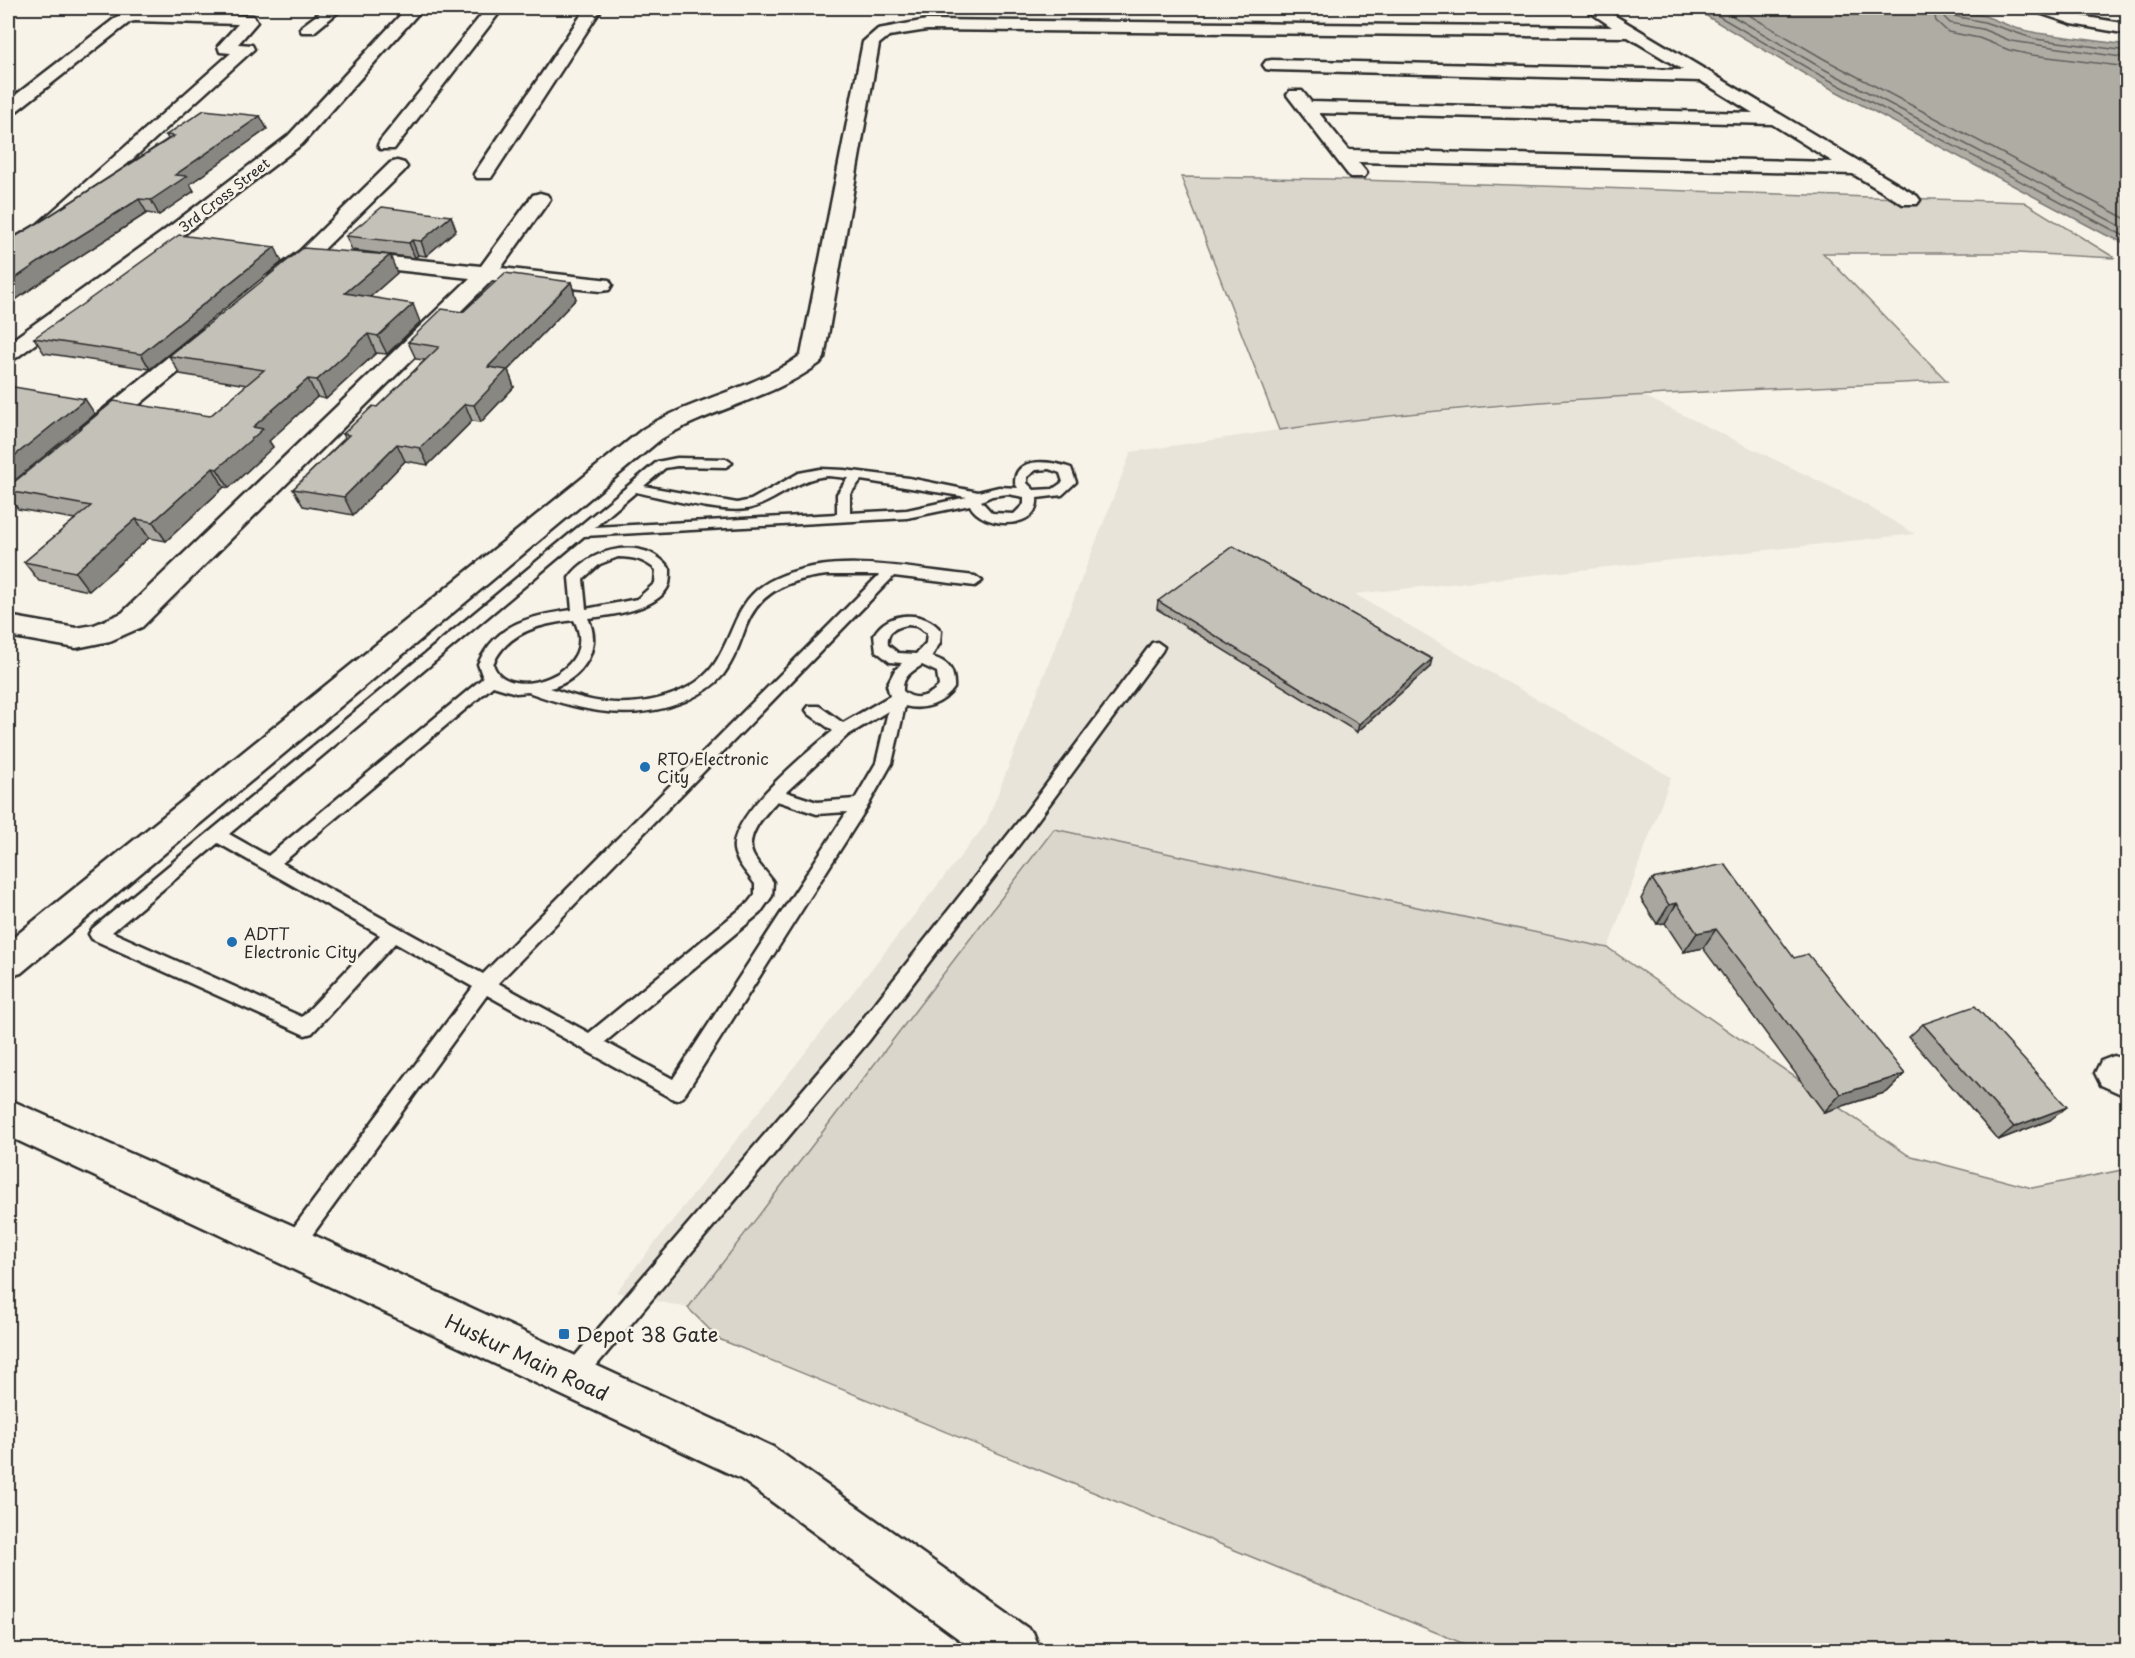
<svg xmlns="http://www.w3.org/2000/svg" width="2135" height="1658" viewBox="0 0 2135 1658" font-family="'Playpen Sans',sans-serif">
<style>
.built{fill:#e8e4da}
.green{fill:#dad6cc;stroke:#82807c;stroke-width:1.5}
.water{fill:#afaca4;stroke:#7a7874;stroke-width:1.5}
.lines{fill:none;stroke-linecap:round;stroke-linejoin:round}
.shore{stroke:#605f5b;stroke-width:1.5}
.service-casing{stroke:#2b2b2b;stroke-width:5}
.minor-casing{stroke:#2b2b2b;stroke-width:5}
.secondary-casing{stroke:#2b2b2b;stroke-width:5}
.service{fill:#f7f3e8;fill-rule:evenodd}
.minor{fill:#f7f3e8;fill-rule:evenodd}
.secondary{fill:#f7f3e8;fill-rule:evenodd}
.wall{fill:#a9a69f;stroke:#2b2b2b;stroke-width:1.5}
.shaded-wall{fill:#898782;stroke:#2b2b2b;stroke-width:1.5}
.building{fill:#c4c1b9;stroke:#2b2b2b;stroke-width:1.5}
.poi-dot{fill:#1f6fb2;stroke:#f7f3e8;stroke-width:2}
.labels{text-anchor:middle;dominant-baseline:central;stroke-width:5;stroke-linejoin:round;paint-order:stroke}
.far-street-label{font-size:14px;fill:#2b2b2b;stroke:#f7f3e8}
.poi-label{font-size:16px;fill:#2b2b2b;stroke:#f7f3e8;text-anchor:start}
.near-poi-label{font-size:20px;fill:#2b2b2b;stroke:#f7f3e8;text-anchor:start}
.near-street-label{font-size:20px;fill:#2b2b2b;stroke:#f7f3e8}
</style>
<rect width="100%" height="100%" fill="#f7f3e8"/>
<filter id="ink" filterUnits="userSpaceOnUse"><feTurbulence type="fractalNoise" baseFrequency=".0167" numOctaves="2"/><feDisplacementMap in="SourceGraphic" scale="12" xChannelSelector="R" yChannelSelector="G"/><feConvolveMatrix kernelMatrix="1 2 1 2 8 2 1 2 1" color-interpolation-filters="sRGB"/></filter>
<g filter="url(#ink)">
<polygon class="built" points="1642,395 1854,498 1915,534 1355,594 1671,777 1608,948 1054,829 688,1308 616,1292 986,824 1131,452 1346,420"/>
<g class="green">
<path d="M1181,177L1329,179L2024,202L2115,258L2018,253H1823L1947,381C1724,391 1500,398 1279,430Z"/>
<polygon points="1054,829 1608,948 1908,1155 2032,1188 2127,1169 2127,1650 1479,1650 719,1339 688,1308"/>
</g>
<polygon class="water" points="1693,8 1941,8 1985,16 2015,28 2037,33 2127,45 2127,244 2106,235 1813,79"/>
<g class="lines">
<g class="shore">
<polyline points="1705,8 1816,73 2128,238"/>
<polyline points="1719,8 1820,67 2128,230"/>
<polyline points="1737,8 1824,59 2128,220"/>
<polyline points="1933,8 1936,21 1948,32 1979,38 2009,50 2032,55 2128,67"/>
<polyline points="1942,8 1944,17 1950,23 1982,29 2011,41 2128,58"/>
<polyline points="1949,8 1950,13 1954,16 1984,22 2035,39 2128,51"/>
</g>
<defs>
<g id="service">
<path d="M677,458L726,459L732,463L726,467L677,466L665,468L644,486L737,503L751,500L799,473L820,469L844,470L909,478L978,492L999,487L1018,488L1015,483C1015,454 1054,462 1071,468L1076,482L1062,495L1037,498C1040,530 982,530 970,505L907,518L584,536L229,834L268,856L483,678L478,664C497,623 530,616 572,610L569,578C591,547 645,535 670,569C670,573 670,579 669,584C661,609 610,616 588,618C603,649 582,680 550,688C568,694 585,700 603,702C642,707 696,696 717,660C738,625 737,593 781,576C840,552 914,570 975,576L982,581L975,586L894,576L498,983L589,1033L748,903L755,894V884C747,873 732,858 734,844C738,809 806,753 833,731L809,714L806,710L809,706H819L843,723L890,696L887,685L895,670L902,663L890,662L876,651L874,635C886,611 925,609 941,631L940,643L931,657C948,661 955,670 954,688C943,704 924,711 905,706L892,763L866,809L683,1097L676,1100L669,1097L487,995L299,1253L292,1256L285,1253L282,1246L285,1239L473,987L395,943L312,1033L305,1035L92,939L89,934L92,929L657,462ZM1049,469L1060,473L1063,482L1053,489L1034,490L1027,483V477L1036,470ZM828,476L848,478L837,494V514L595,527L636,492C664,498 727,515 751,508C779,500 797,478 828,476ZM861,480L967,497L907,510L850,513V494ZM1008,494L1024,497V504L1014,514L992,513L981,501L992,496ZM618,557C634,557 644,560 656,570L655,583L637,599L586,609L583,579L600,564ZM827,575H879L483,974L282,863L493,686L516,693L528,692C580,711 632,723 685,701C699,695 713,687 723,675C734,660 740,643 746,626C760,590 792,579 827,575ZM574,620C603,674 505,705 493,664C508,631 541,624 574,620ZM908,625L916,626L927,633L926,643L916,654L898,653L888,645C886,631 896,627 908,625ZM922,665L937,672L939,686C928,697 915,702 903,691C902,677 911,672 922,665ZM888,711L876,763L855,799L817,802L786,792L848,735ZM777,801L817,814L847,812L673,1079L605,1042L760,913L772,896L773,882C767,872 758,865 753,855C744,836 765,814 777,801ZM218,843L380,935L302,1017L112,932Z"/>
<polygon points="1157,642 1164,647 1162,651 1034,825 868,1042 580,1385 572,1388 564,1385 561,1377 564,1369 854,1030 1022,817 1152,643"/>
</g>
<g id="minor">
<polygon points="326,8 343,8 314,32 302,32 300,29 302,26"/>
<polygon points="407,8 423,8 302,144 175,241 16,358 8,360 8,343 161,233 288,136"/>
<polygon points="487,8 503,8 394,149 380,149 378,145 380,141"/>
<polygon points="586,8 602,8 491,178 477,178 474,174"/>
<path d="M1584,8H1602L1917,196L1920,200L1917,204H1903L1853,174L1358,162L1367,173L1364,177H1350L1287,95L1290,91H1302L1311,102L1753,113L1701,81L1272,70L1266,69L1263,65L1266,61L1272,60L1683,70L1628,37L927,30L889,36L879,44L824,358L820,363C772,399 712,408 661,439L21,973L8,977V942L643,429C693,398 754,390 801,355L863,42L878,29L927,20L1612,27ZM1319,113L1772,124L1833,162L1349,150Z"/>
<polygon points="2031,8 2053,8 2075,15 2128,24 2128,34 2072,24 2033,11"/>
<polygon points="134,11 253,16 257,22 238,44 252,45 254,49 51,233 15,255 8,257 8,242 37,225 231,53 220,52 218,46 238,24 135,21 130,22 14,113 8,114 8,101 118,16"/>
<polygon points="397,161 404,163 407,167 404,171 314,259 288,282 280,283 272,282 269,277 272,272 300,251 390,163"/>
<polygon points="540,193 547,195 550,199 501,268 601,279 609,280 612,285 609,290 601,291 492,280 142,627 110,641 76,648 8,636 8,616 76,628 94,625 122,613 470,278 349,265 342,263 338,259 342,255 349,253 481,266 533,195"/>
<polygon points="208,329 216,331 219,336 216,341 101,436 92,438 83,436 80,431 83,426 200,331"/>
<polygon points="2114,1056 2128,1061 2128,1097 2101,1085 2095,1073 2101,1061"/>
</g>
<polygon id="secondary" points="8,1099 307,1232 773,1447 1033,1632 1040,1650 974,1650 741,1479 8,1136"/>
</defs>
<use href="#service" class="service-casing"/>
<use href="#minor" class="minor-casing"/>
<use href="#secondary" class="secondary-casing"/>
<use href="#service" class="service"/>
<use href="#minor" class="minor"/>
<use href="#secondary" class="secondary"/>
</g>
<g class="wall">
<polygon points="260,116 267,129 190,184 194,191 159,215 147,213 57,271 8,305 8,241 43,220 168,139 166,135"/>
<polygon points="451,216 456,230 426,256 418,255 415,258 352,250 346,236"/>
<polygon points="282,262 150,369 44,353 34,338"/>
<polygon points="397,273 370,297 420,322 387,354 376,353 326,399 317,397 269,441 273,447 229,488 224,487 166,541 149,538 89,591 39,581 24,562 75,519 18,509 8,495 8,491 210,416 247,385 180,374 169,356"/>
<polygon points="571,282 576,299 508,370 514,387 481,422 472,421 428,465 405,461 353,515 303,506 293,489 345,438 343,434 377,407 425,360 416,359 408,342 463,312"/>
<polygon points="1158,601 1430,667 1357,732 1157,609"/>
<polygon points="1652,879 1794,958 1905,1074 1887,1092 1824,1112 1703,948 1684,952 1665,923 1657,924 1641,899"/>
<polygon points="1923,1024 2050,1120 1998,1140 1909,1037"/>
</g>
<g class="shaded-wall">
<polygon points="260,116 267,129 190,184 194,191 159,215 151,200 175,175"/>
<polygon points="139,199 147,213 57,271 8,305 8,283 48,256"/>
<polygon points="451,216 456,230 426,256 421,241"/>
<polygon points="412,240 418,255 415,258 409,243"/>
<polygon points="275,247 282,262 150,369 141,354"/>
<polygon points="390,255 397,273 353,312 345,293"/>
<polygon points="571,282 576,299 508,370 514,387 481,422 474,405 488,367"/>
<polygon points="413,304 420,322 387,354 378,336"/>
<polygon points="368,334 376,353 326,399 317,380"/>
<polygon points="308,379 317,397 269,441 273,447 229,488 217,469 253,427"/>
<polygon points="85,399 95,414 8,486 8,461"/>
<polygon points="465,404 472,421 428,465 420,448"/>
<polygon points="397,444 405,461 353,515 344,497"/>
<polygon points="213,468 224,487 166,541 153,522"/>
<polygon points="136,519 149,538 89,591 75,572"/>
<polygon points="1432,659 1430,667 1357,732 1359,724"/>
<polygon points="1677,903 1665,923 1657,924 1669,905"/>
<polygon points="1716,929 1703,948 1684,952 1697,933"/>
<polygon points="1905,1074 1887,1092 1824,1112 1841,1094"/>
<polygon points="2067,1107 2050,1120 1998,1140 2014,1127"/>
</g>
<g class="building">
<polygon points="204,110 260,116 175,175 187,176 151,200 139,199 48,256 8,283 8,241 43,220 174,136 166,135"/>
<polygon points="382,207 451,216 421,241 412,240 409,243 346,236"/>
<polygon points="179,235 275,247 141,354 34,338 80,306"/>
<polygon points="303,248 390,255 345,293 413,304 378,336 368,334 317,380 308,379 253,427 263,429 217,469 213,468 153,522 136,519 75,572 24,562 91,506 8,491 8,487 114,401 210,416 264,370 169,356"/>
<polygon points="505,273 571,282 488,367 507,370 474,405 465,404 420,448 397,444 344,497 293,489 349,435 343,434 373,406 377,407 439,347 408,342 442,309 463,312"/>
<polygon points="8,386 85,399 8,461"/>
<polygon points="1233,546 1432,659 1359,724 1158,601"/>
<polygon points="1725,864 1794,958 1808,954 1905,1074 1841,1094 1716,929 1697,933 1677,903 1669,905 1652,879"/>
<polygon points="1975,1006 2067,1107 2014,1127 1923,1024"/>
</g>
</g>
<g class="poi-dot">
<circle cx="645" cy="767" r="6"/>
<circle cx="232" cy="942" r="6"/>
<rect x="558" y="1328" width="12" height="12" rx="3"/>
</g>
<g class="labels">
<g class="far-street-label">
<text transform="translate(224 195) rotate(-38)">3rd Cross Street</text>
</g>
<g class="poi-label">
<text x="657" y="758">RTO Electronic<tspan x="657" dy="18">City</tspan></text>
<text x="244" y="933">ADTT<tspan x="244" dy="18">Electronic City</tspan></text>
</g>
<g class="near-poi-label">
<text x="576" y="1334">Depot 38 Gate</text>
</g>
<g class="near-street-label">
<text transform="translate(527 1357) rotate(25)">Huskur Main Road</text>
</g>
</g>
<rect width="2135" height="1658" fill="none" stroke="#f7f3e8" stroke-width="30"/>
<rect x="15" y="15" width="2105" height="1628" fill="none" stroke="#2b2b2b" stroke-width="2" filter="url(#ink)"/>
</svg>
